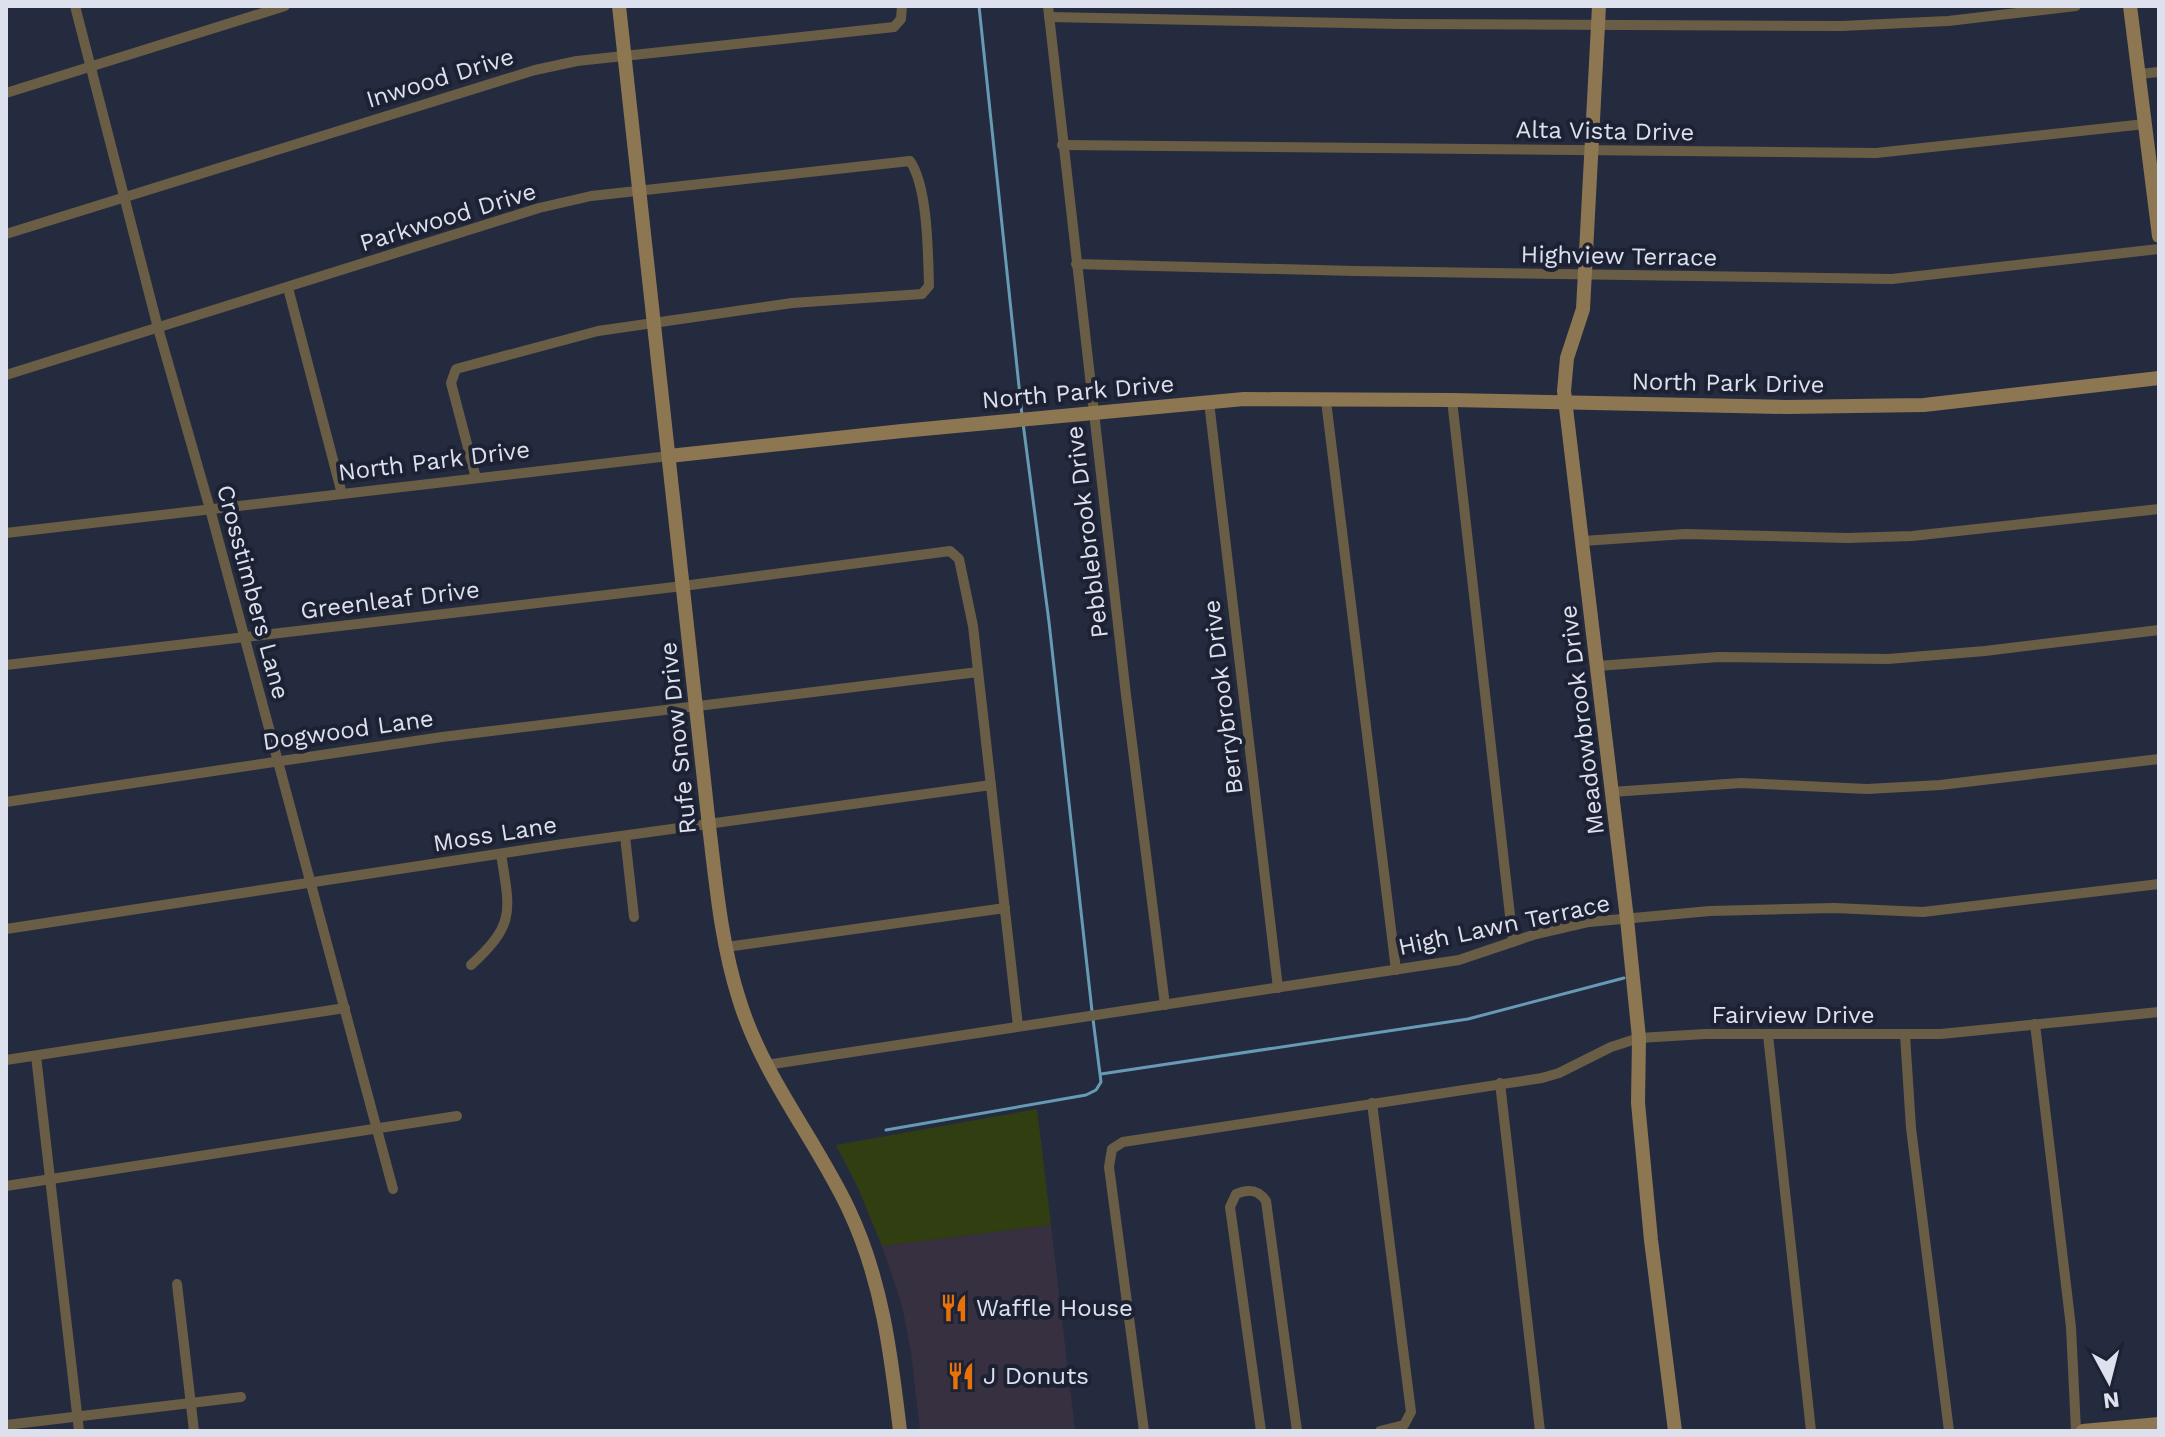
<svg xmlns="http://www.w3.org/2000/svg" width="2165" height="1437" viewBox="0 0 2165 1437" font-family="'Work Sans',sans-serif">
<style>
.commercial{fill:#363041}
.green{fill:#303e12}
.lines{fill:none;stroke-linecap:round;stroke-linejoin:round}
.stream{stroke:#669ab5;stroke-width:3}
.street{stroke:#6a5d45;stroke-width:10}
.secondary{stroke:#8d7752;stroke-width:14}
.labels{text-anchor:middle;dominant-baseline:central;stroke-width:8;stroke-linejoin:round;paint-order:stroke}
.street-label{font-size:24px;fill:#dde1ee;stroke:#1c2233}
.poi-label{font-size:24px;fill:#dde1ee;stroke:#1c2233;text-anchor:start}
</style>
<rect width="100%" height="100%" fill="#252b3e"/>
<polygon class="commercial" points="1051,1225 1075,1431 920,1431 911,1352 902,1305 882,1246"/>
<polygon class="green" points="1037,1109 1051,1225 882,1246 858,1188 836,1145"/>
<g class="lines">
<g class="stream">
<polyline points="979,6 1022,415"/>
<polyline points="1023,423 1049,622 1092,1011"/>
<polyline points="1101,1074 1468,1019 1624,978"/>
<polyline points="886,1130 1086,1095 1096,1090 1101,1082 1093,1019"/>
</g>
<g class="street">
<polyline points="75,6 158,328 210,509 393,1189"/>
<polyline points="1048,6 1126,695 1165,1005"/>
<polyline points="1049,17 1400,24 1841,26 1948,21 2076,6"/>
<polyline points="2139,74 2159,72"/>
<polyline points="6,93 285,6"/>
<polyline points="1062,145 1876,153 2145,124"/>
<polyline points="6,234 535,70 577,61 894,27 901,19 902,6"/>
<polyline points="1076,264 1355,271 1892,279 2159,249"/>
<polyline points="288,288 342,494"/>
<path d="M6,375L539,208L591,196L910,161C928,187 928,254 929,286L922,294L792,303L598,331L456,369L451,383L476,478"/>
<polyline points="1452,400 1513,942"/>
<polyline points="1326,401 1396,970"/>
<polyline points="1209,402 1278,988"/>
<polyline points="6,533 669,456"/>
<polyline points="1583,541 1685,534 1847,538 1912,536 2159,509"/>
<polyline points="6,665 683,586 950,551 959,559 973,626 1018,1026"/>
<polyline points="1597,666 1719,657 1888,659 1985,651 2159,630"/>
<polyline points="1612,792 1741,783 1867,789 1940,785 2159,759"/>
<polyline points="6,802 442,737 978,672"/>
<polyline points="625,836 634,917"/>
<polyline points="6,929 563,844 991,785"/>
<polyline points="726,947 1005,908"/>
<path d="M471,965C516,924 510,911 501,854"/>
<polyline points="2035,1024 2071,1327 2076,1431"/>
<polyline points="1768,1035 1811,1431"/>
<polyline points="1905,1035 1911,1128 1949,1431"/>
<polyline points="36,1056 79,1431"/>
<polyline points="6,1060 345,1008"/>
<polyline points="766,1065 1459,960 1533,935 1589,922 1710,911 1834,908 1923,912 2159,884"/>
<polyline points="1500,1083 1540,1431"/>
<polyline points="1372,1103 1411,1412 1404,1425 1380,1431"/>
<polyline points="6,1186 457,1116"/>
<polyline points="177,1284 194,1431"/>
<polyline points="6,1425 241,1397"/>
<polyline points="1144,1431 1109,1167 1112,1149 1123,1142 1542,1078 1559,1073 1611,1047 1639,1038 1705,1034 1941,1034 2159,1012"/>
<path d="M1261,1431L1230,1207L1236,1194C1248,1189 1258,1189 1266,1201L1297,1431"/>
</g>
<g class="secondary">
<path d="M619,6L709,826C716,883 721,943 739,999C762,1075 814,1137 848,1208C882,1279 891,1354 900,1431"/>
<polyline points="1599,6 1583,309 1567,358 1564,391 1627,919 1639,1038 1638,1103 1651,1240 1675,1431"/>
<polyline points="2130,6 2159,236"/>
<polyline points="669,456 902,431 1244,399 1452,400 1786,407 1924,405 2159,378"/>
<polyline points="2083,1431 2159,1424"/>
</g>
</g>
<defs>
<symbol id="restaurant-bare" viewBox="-9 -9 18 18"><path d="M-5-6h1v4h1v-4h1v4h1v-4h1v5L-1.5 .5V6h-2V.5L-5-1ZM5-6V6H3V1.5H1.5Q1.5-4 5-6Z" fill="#e8710a" stroke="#1c2233" stroke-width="2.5" paint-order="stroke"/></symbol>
</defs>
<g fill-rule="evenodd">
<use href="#restaurant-bare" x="934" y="1288" width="40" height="40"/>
<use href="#restaurant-bare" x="941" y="1356" width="40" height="40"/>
</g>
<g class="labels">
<g class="street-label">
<text transform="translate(440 78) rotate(-17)">Inwood Drive</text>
<text transform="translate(1605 131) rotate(1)">Alta Vista Drive</text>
<text transform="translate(448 217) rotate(-17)">Parkwood Drive</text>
<text transform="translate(1619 256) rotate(1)">Highview Terrace</text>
<text transform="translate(1728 383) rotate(1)">North Park Drive</text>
<text transform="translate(1078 392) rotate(-5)">North Park Drive</text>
<text transform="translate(434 461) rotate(-7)">North Park Drive</text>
<text transform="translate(1087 532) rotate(-97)">Pebblebrook Drive</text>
<text transform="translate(253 592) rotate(75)">Crosstimbers Lane</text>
<text transform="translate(390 600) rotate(-7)">Greenleaf Drive</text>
<text transform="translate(1223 697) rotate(-97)">Berrybrook Drive</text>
<text transform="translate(1582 720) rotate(-97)">Meadowbrook Drive</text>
<text transform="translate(348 730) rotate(-8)">Dogwood Lane</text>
<text transform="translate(678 738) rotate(-96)">Rufe Snow Drive</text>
<text transform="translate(495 834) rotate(-9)">Moss Lane</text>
<text transform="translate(1504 925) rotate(-12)">High Lawn Terrace</text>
<text x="1793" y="1015">Fairview Drive</text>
</g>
<g class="poi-label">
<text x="976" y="1308">Waffle House</text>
<text x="983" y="1376">J Donuts</text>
</g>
</g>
<rect width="2165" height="1437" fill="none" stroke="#dde1ee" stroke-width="16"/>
<g transform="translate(2109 1381) rotate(173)" stroke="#1c2233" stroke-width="6" paint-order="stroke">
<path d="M0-6L14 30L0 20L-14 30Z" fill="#dde1ee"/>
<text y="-12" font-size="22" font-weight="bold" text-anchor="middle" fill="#dde1ee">N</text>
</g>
</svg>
